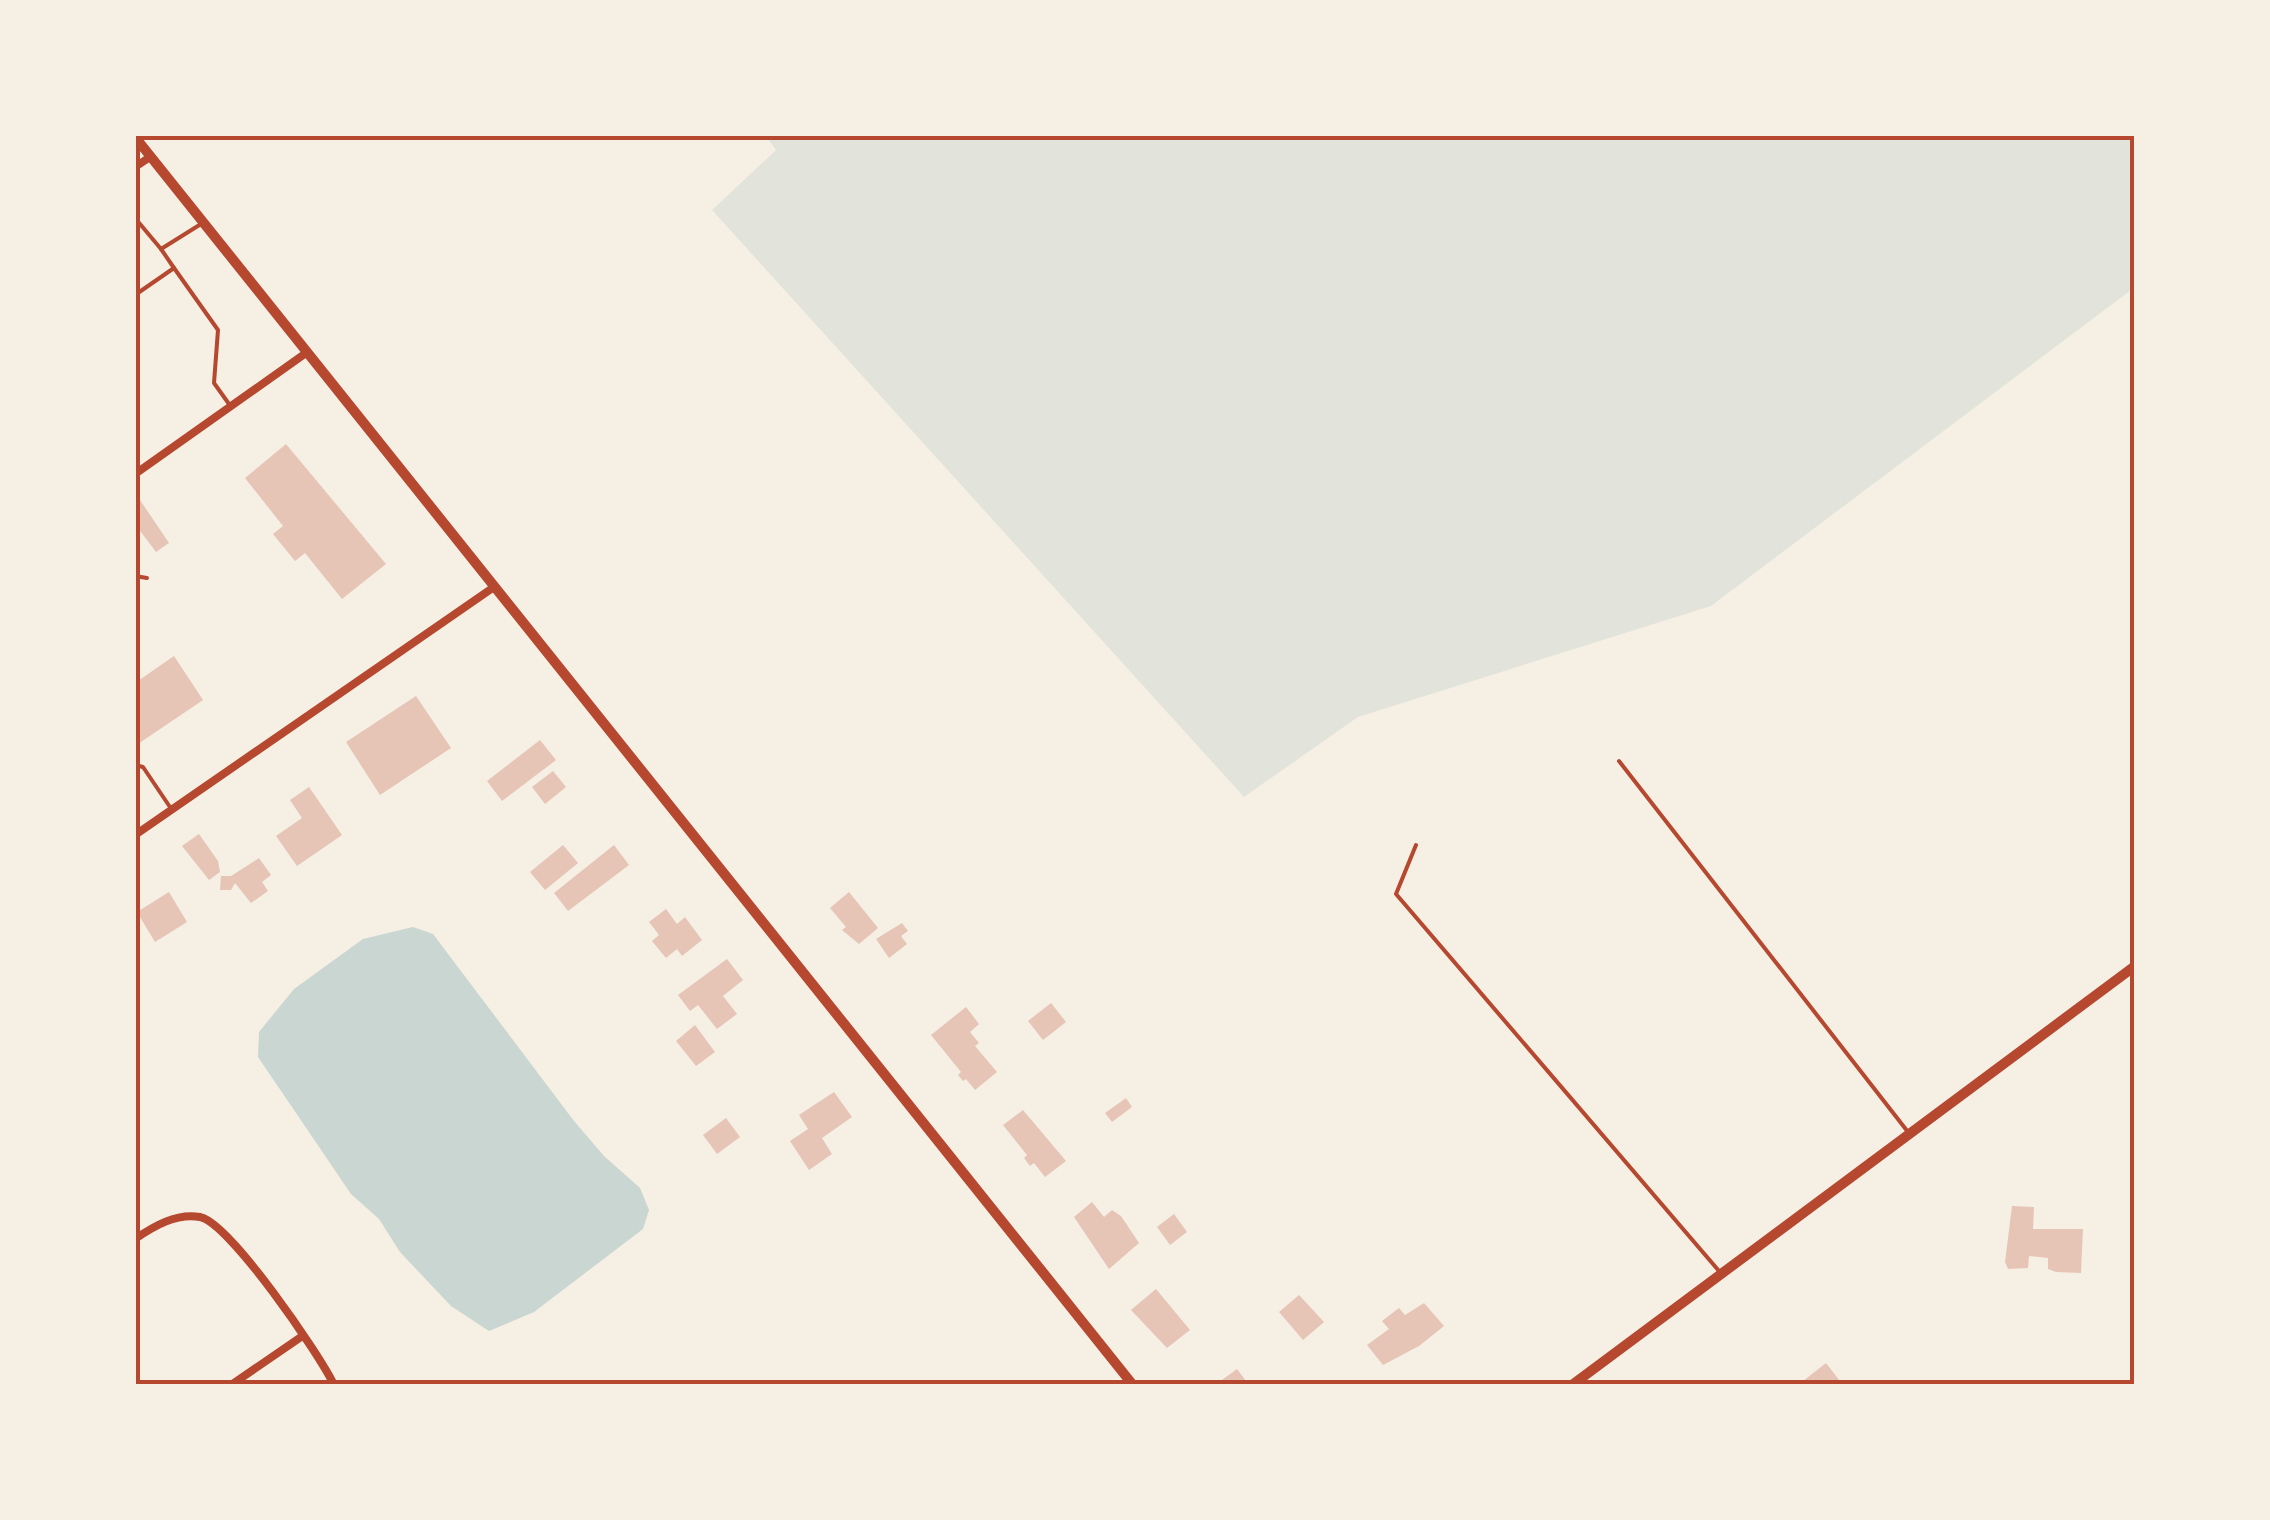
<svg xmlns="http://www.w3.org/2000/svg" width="2270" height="1520" viewBox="0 0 2270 1520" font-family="Mulish,sans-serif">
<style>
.green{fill:#e2e4dc}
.water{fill:#c9d6d2}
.building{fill:#e6c5b7}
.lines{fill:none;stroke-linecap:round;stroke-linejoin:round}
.service{stroke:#b5482f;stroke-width:4}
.minor{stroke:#b5482f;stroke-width:8}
.tertiary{stroke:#b5482f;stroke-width:10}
.neatline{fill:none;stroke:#b5482f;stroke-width:4}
</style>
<rect width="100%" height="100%" fill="#f6efe4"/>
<polygon class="green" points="765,135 2135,135 2135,287 1711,606 1358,717 1244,797 712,210 776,150"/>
<polygon class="water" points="413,927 433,934 574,1121 604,1156 640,1188 649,1210 643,1229 534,1312 489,1331 451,1306 400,1252 379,1219 351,1194 258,1057 259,1032 294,989 363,939"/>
<g class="building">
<polygon points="286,444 386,564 342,599 305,553 295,561 273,534 283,526 245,478"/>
<polygon points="138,497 169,543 156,552 135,524"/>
<polygon points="174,656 203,700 135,746 135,683"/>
<polygon points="416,696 451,748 380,795 346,742"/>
<polygon points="540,740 556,760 502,801 487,781"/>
<polygon points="553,771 566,787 545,804 532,787"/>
<polygon points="309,787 342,835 297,866 276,836 302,818 290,800"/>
<polygon points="199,834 218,861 220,872 209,880 182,846"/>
<polygon points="563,845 578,863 545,890 530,872"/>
<polygon points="614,845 629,865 568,911 554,893"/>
<polygon points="259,858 271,875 262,882 268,891 251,903 235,883 231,890 220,890 221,876 231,876"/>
<polygon points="169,892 187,922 155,942 137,912"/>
<polygon points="849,892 878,928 859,944 842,930 846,927 830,908"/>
<polygon points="666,909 677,924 685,917 702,940 682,956 677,949 666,958 652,941 659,935 649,922"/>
<polygon points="902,923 908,931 901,936 907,944 889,958 876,939"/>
<polygon points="727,959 743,980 723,996 737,1014 717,1029 698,1005 690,1011 678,995"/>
<polygon points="1051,1003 1066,1022 1043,1040 1028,1021"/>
<polygon points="966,1007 979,1024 970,1032 979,1043 975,1046 997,1072 975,1090 966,1079 963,1081 958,1075 961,1072 931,1035"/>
<polygon points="695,1025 715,1052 696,1066 676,1041"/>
<polygon points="834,1092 852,1117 822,1138 832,1154 809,1170 790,1141 808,1129 799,1115"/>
<polygon points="1126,1098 1132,1107 1112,1122 1105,1113"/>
<polygon points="1023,1110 1066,1161 1045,1177 1034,1163 1030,1166 1024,1158 1027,1155 1003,1125"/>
<polygon points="726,1118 740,1137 717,1154 703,1135"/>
<polygon points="1092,1202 1104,1217 1112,1210 1121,1216 1139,1243 1109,1269 1074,1217"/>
<polygon points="2012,1206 2034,1207 2033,1229 2083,1229 2081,1273 2056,1272 2048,1269 2048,1258 2029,1256 2028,1268 2008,1269 2005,1262"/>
<polygon points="1174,1214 1187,1232 1170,1245 1157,1227"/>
<polygon points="1156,1289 1190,1330 1167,1348 1131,1310"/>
<polygon points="1299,1295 1324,1322 1303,1340 1279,1312"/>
<polygon points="1424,1303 1444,1326 1419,1346 1383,1365 1367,1345 1389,1329 1382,1321 1399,1308 1405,1315"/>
<polygon points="1826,1363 1843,1385 1798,1385"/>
<polygon points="1237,1369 1249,1385 1215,1385"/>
</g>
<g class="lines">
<g class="service">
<polyline points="135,218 161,249 201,224"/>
<polyline points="174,268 218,330 214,383 229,404"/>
<polyline points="135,295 174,268 161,249"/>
<polyline points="135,576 147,578"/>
<polyline points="1619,761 1908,1132"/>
<polyline points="135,765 143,767 172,810"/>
<polyline points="1416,845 1396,894 1719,1271"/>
</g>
<g class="minor">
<polyline points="135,167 150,157"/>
<polyline points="135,474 306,353"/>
<polyline points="135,835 494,587"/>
<path d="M135,1239C154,1226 176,1213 200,1217C229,1222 320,1355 334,1385"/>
<polyline points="231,1385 301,1337"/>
</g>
<g class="tertiary">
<polyline points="135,137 1133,1385"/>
<polyline points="1572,1385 2135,966"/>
</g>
</g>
<rect width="2270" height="1520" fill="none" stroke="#f6efe4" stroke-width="275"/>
<rect x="138" y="138" width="1994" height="1244" class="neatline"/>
</svg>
